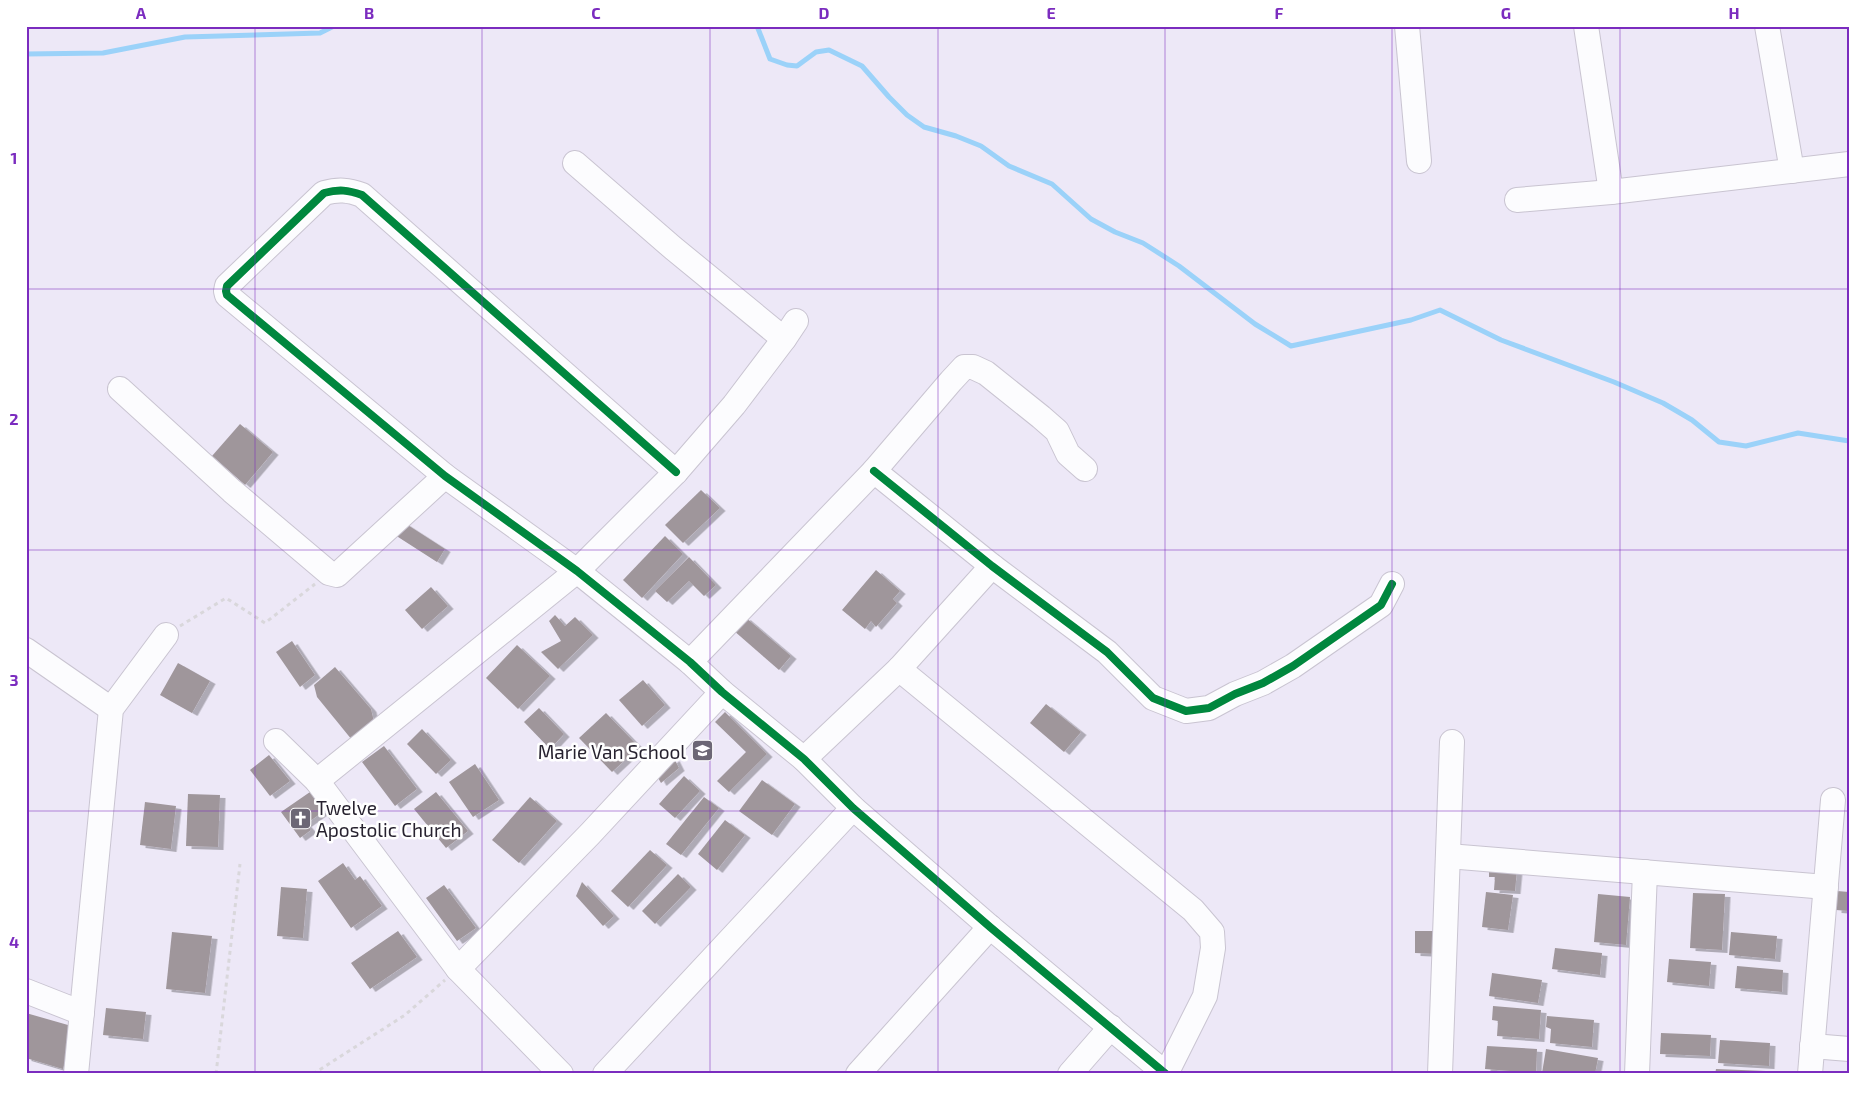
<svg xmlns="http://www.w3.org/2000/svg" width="1875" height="1100" viewBox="0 0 1875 1100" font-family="'Exo 2',sans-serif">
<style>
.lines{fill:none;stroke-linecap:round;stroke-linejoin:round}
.stream{stroke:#9bd2f9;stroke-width:5}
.building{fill:#9f969b;filter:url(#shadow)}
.minor-casing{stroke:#c9c4d1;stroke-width:26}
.path{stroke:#d9d7db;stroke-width:3;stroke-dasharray:4 4;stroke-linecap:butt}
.minor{stroke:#fcfcfe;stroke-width:24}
.cycleway-casing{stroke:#fff;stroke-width:11}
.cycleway{stroke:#00873e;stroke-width:8}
.grid{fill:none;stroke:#7b2cbf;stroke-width:1;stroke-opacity:0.55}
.labels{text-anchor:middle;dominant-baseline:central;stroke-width:5;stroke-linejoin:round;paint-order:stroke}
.poi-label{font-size:19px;fill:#27222f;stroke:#fff;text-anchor:end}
.neatline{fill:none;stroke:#7b2cbf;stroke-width:2}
.grid-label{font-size:16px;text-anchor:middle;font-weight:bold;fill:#7b2cbf}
</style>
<defs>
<filter id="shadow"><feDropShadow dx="5.5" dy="3" stdDeviation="0" flood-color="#0004"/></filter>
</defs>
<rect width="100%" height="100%" fill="#ede8f7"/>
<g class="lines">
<g class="stream">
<polyline points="757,26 770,59 787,65 797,66 816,52 829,50 862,66 889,97 907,115 924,127 956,136 981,146 1009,166 1052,184 1091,219 1115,232 1143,243 1179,266 1255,324 1291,346 1411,320 1440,310 1501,340 1614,382 1663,403 1692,420 1719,442 1746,446 1798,433 1849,441"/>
<polyline points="26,54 103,53 185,37 320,33 334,26"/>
</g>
</g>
<g class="building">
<polygon points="240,424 273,452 245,485 212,456"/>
<polygon points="701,490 720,508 683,543 665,525"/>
<polygon points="403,522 445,549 437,562 395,535"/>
<polygon points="665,536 683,554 642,598 623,580"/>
<polygon points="689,557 716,585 704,596 689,581 667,602 655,591"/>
<polygon points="876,570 900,591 893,599 897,603 876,627 871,621 865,629 842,610"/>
<polygon points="431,587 448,606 422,629 405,610"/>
<polygon points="555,615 565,626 575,617 593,635 558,669 541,652 561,641 549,621"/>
<polygon points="745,617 791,656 779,670 733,630"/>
<polygon points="292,641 315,675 300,687 276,652"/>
<polygon points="517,645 550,676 518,709 486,678"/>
<polygon points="178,663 210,681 192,713 160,695"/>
<polygon points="335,667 371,709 374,722 352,740 317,697 314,685"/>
<polygon points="643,680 665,705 642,726 619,700"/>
<polygon points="1046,704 1081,732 1064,752 1030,723"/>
<polygon points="539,708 564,734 550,749 524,722"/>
<polygon points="725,712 767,754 729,792 717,781 746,752 715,722"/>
<polygon points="606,713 639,747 612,772 579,738"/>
<polygon points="422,729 451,760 436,774 407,744"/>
<polygon points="384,746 417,789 395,806 362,762"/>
<polygon points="269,755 290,781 270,796 250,770"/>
<polygon points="674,758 679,768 661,783 656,774"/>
<polygon points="475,764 499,800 473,817 449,782"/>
<polygon points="684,776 700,791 675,818 659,804"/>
<polygon points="762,780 795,804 772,835 739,811"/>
<polygon points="310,792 324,811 306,824 311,830 300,838 281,812"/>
<polygon points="436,792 468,831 446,848 414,809"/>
<polygon points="188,794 220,795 218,847 186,846"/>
<polygon points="530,797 557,821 519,863 492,840"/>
<polygon points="704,797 719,808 681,855 666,844"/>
<polygon points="145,802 176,806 171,849 140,845"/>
<polygon points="725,820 745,835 717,870 698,854"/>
<polygon points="650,850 667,865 628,907 611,891"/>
<polygon points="343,863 355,880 360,876 382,906 351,928 318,881"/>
<polygon points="1489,868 1517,870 1515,891 1494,890 1495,877 1489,877"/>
<polygon points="678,874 691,887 655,924 642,911"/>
<polygon points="582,882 614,916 603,926 576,896"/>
<polygon points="444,885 476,928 457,941 426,898"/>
<polygon points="281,887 307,889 303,938 277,936"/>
<polygon points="1837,891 1849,892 1849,911 1836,910"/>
<polygon points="1486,892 1513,895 1508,930 1482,927"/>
<polygon points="1693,893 1725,894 1722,950 1690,948"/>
<polygon points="1598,894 1630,897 1626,945 1594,942"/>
<polygon points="398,931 417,957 370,989 351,963"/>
<polygon points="1415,931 1438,931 1437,954 1415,953"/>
<polygon points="172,932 212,936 205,993 166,989"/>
<polygon points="1731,932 1777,936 1775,959 1729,955"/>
<polygon points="1555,948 1602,953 1600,975 1552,969"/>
<polygon points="1669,959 1711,962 1709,986 1667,982"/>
<polygon points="1737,966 1783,970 1782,992 1735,988"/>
<polygon points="1492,973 1542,980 1538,1003 1489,996"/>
<polygon points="1493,1006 1541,1010 1539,1039 1497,1036 1498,1021 1492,1020"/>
<polygon points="106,1008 146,1012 143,1039 103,1035"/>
<polygon points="26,1013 75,1027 63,1069 26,1058"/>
<polygon points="1547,1016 1594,1020 1592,1047 1550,1043 1551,1029 1546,1027"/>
<polygon points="1661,1033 1711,1035 1710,1056 1660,1054"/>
<polygon points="1720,1040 1770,1043 1769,1066 1718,1063"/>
<polygon points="1487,1046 1537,1049 1536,1073 1485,1069"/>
<polygon points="1546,1049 1598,1058 1595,1074 1542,1073"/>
<polygon points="1716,1069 1766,1071 1766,1074 1715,1074"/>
</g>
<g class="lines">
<defs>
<g id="minor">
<polyline points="1407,26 1419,161"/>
<polyline points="1586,26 1611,192"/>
<polyline points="1767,26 1792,171"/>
<polyline points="575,163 673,248 784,339"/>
<polyline points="1517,200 1611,192 1849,164"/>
<polyline points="120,389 232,491 329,573 337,575 445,476"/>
<polyline points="874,471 992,566 1107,652 1153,698 1186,711 1209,708 1235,694 1263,683 1293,666 1381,605 1392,584"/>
<path d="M676,472L362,195C348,190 339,189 324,193L227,286L226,291L227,295L445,476L577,571L690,662L722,692L804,759L853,808L990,927L1166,1074"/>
<polyline points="26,650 111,709"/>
<polyline points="690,662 874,471 951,381 964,367 973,367 986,373 1041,417 1057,431 1068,454 1085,469"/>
<polyline points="899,669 1193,910 1212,932 1213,948 1205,996 1166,1074"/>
<polyline points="276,741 317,781 458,969 561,1074"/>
<polyline points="804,759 899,669 992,566"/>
<polyline points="317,781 577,571 676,472 734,405 784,339 796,321"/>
<polyline points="1448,856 1826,887"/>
<polyline points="458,969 590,834 722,692"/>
<polyline points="26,991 82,1013"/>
<polyline points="1812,1046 1849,1049"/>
<polyline points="76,1074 111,709 166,635"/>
<polyline points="605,1074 853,808"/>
<polyline points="858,1074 990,927"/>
<polyline points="1070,1074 1111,1027"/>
<polyline points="1440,1074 1452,742"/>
<polyline points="1637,1074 1645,872"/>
<polyline points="1810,1074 1833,800"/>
</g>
</defs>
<use href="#minor" class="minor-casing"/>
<g class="path">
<polyline points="180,626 226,598 265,623 315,584"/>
<polyline points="216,1074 240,864"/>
<polyline points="313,1074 405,1015 445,980"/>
</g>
<use href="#minor" class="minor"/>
<defs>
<g id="cycleway">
<polyline points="874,471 992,566 1107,652 1153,698 1186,711 1209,708 1235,694 1263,683 1293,666 1381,605 1392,584"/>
<path d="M676,472L362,195C348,190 339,189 324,193L227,286L226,291L227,295L445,476L577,571L690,662L722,692L804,759L853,808L990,927L1166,1074"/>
</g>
</defs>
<use href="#cycleway" class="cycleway-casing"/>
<use href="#cycleway" class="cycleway"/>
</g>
<path class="grid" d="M255,26V1074M482,26V1074M710,26V1074M938,26V1074M1165,26V1074M1392,26V1074M1620,26V1074M26,289H1849M26,550H1849M26,811H1849"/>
<defs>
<symbol id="school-square" viewBox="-11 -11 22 22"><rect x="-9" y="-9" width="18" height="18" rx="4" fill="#6c6775" stroke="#fff"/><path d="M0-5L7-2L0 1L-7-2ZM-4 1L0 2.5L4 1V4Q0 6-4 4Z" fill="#fff"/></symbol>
<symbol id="church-square" viewBox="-11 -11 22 22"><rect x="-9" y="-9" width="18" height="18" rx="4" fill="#6c6775" stroke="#fff"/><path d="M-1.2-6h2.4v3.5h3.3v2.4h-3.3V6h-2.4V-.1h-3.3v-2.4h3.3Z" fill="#fff"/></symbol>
</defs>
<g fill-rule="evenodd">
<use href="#school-square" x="690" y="738" width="25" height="25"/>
<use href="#church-square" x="288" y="806" width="25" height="25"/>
</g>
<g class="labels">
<g class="poi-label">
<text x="686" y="751">Marie Van School</text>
<text x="316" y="807" text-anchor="start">Twelve<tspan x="316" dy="22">Apostolic Church</tspan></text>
</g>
</g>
<rect width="1875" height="1100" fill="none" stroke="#ffffff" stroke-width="55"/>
<rect x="28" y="28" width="1820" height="1044" class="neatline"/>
<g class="grid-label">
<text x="141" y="19">A</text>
<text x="369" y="19">B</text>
<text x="596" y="19">C</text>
<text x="824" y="19">D</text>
<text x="1051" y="19">E</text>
<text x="1279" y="19">F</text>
<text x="1506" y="19">G</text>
<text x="1734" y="19">H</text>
<text x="14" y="164">1</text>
<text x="14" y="425">2</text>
<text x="14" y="686">3</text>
<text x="14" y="948">4</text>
</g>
</svg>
